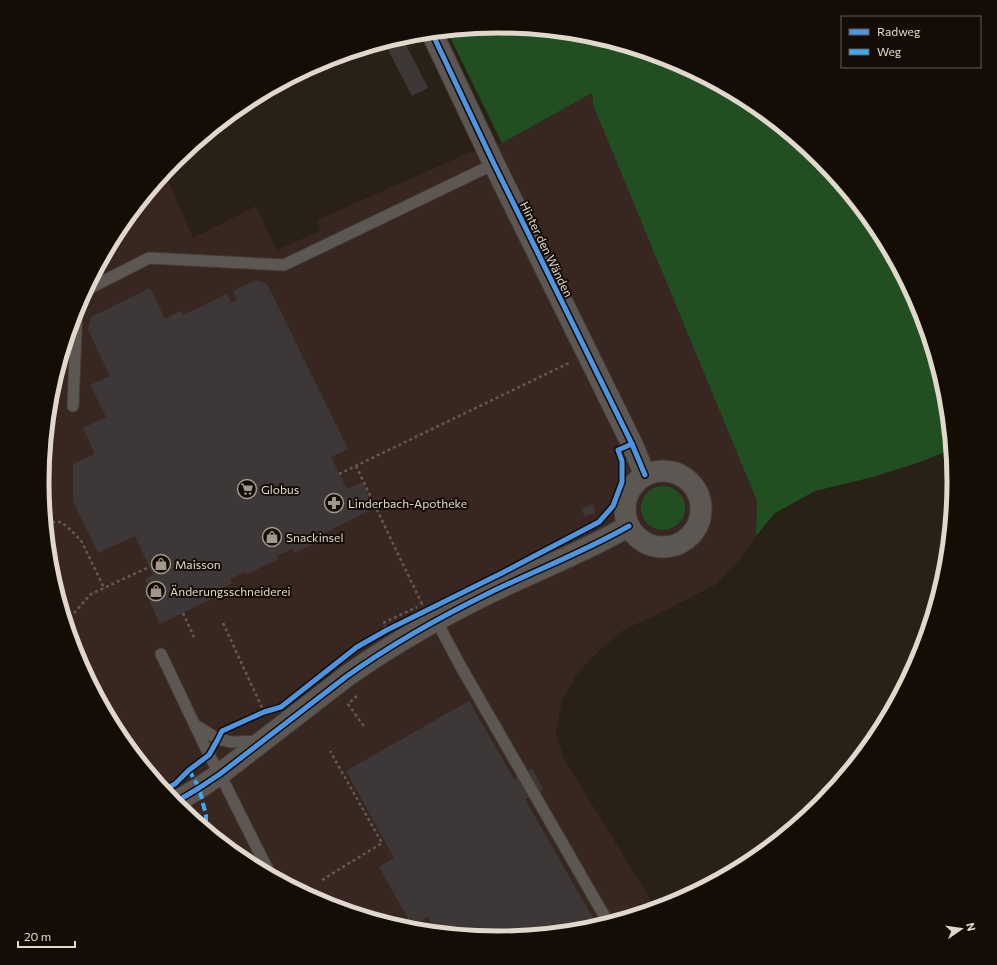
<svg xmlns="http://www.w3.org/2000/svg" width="997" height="965" viewBox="0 0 997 965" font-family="Commissioner,sans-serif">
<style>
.commercial{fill:#382621}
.green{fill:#224f22}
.building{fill:#3d3837}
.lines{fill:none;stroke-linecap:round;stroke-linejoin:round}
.service-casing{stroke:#453d34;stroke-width:13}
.minor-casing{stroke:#453d34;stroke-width:23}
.path{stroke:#5f5a55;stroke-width:2.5;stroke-dasharray:3 3;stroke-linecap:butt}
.service{stroke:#5d5754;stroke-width:11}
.minor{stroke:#5d5754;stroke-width:21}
.quiet{stroke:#3fa9f5;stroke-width:4;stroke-dasharray:8 4;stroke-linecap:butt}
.cycleway-casing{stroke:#130d05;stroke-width:8}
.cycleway{stroke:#4d94e3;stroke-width:5}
.labels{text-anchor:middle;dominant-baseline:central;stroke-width:4;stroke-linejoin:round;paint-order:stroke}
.street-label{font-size:12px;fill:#e1d8cb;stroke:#130d05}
.poi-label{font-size:12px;fill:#e1d8cb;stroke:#130d05;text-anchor:start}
.rim{fill:none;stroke:#e1d8cb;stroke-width:5}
</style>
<rect width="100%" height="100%" fill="#292115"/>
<polygon class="commercial" points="592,93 593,105 757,501 756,536 739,560 715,585 650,618 625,629 601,649 577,674 562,701 556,732 563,757 656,909 587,930 498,939 409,930 324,904 245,862 176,805 119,736 77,657 51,571 42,482 51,393 77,308 119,229 165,173 193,238 256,206 277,250 320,231 317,220 466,154 502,143"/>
<g class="green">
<polygon points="499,26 588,35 673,61 752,103 821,160 878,229 920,308 946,394 952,449 923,461 873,477 815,491 775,513 756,536 757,501 593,105 592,93 502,143 447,31"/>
<circle cx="663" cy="508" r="22"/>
</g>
<g class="building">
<polygon points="402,37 428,88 412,96 384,42"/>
<polygon points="256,280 267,284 348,449 331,457 347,489 362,482 374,508 315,538 317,542 295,553 292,549 277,556 279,559 247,574 245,572 230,579 232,583 211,594 213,598 160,624 148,598 153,596 145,579 153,575 135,536 98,553 73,501 73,464 95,454 83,428 106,417 90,385 110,376 88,330 91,317 150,288 165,319 180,311 183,315 227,294 231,303 237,300 233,291"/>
<polygon points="592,504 596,512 585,517 581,509"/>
<polygon points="469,701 514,779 532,768 543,789 525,799 598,927 587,930 498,939 437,933 428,917 412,926 379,867 394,858 346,771"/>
</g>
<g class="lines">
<defs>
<g id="service">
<polyline points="86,290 149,258 284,265 413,203 494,164"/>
<polyline points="73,406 77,307"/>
<polyline points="436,620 461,667 609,924"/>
<polyline points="161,654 209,755 220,774 271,876"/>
<polyline points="195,725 218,739 232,742 260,741"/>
</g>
<g id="minor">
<polyline points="432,33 494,164 632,444 645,475"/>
<circle cx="663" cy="509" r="38"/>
<path d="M174,803L199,788L220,774L347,676C392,644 440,617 489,593C536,570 584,552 629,526"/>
</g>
</defs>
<use href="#service" class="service-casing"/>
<use href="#minor" class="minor-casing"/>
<g class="path">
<polyline points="356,466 422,604 421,604"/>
<polyline points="339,474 571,362"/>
<polyline points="46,522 61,522 71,530 82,542 104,588"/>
<polyline points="183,613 194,637"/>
<polyline points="66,622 91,594 149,567"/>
<polyline points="223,623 264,712"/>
<polyline points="386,628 383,623 417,607"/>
<polyline points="357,696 348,704 365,728"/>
<polyline points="322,880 382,843 330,751"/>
<polyline points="390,921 392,925"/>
</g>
<use href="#service" class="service"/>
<use href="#minor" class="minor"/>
<g class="quiet">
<polyline points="44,498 44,460"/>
<polyline points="189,770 199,788 206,815 206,830"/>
</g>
<defs>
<g id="cycleway">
<polyline points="432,33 494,164 632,444 645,475"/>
<polyline points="163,790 175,784 189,770 209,755 218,739 222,731 264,712 281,707 357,647 387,630 502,573 599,522 613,506 622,482 622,461 618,450 632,444"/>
<path d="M174,803L199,788L220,774L347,676C392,644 440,617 489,593C536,570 584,552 629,526"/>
</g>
</defs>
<use href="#cycleway" class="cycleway-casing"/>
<use href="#cycleway" class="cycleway"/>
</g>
<defs>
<symbol id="supermarket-ring" viewBox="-11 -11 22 22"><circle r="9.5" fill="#130d05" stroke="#a1988b" stroke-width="1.5"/><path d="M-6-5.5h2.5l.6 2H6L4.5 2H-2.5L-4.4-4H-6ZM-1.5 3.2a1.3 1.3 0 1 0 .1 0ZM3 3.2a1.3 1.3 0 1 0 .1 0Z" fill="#a1988b"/></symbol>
<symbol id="pharmacy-ring" viewBox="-11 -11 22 22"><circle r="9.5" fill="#130d05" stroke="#a1988b" stroke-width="1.5"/><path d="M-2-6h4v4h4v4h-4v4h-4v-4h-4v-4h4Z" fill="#a1988b"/></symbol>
<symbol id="shop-ring" viewBox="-11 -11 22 22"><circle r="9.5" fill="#130d05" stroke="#a1988b" stroke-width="1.5"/><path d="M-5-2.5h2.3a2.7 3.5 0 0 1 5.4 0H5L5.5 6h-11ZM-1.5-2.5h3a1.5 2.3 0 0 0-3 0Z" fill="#a1988b"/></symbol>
</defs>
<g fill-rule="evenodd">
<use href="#supermarket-ring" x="236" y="478" width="22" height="22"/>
<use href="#pharmacy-ring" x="323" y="492" width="22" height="22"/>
<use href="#shop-ring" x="261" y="526" width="22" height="22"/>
<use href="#shop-ring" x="150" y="553" width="22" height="22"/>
<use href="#shop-ring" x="145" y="580" width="22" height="22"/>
</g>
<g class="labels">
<g class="street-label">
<text transform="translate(547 249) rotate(64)">Hinter den Wänden</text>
</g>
<g class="poi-label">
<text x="261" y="489">Globus</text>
<text x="348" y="503">Linderbach-Apotheke</text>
<text x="286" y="537">Snackinsel</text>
<text x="175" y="564">Maisson</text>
<text x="170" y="591">Änderungsschneiderei</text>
</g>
</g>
<path d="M0 0H997V965H0ZM49 482a449 449 0 1 1 898 0a449 449 0 1 1-898 0Z" fill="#130d05" fill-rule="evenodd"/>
<path class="rim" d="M49 482a449 449 0 1 1 898 0a449 449 0 1 1-898 0Z"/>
<rect x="841" y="16" width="140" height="52" fill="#130d05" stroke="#655e54"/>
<rect x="849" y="29" width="20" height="6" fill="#4d94e3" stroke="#655e54"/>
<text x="877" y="36" font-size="12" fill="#e1d8cb">Radweg</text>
<rect x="849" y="49" width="20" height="6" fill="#3fa9f5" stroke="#655e54"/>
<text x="877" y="56" font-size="12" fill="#e1d8cb">Weg</text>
<g transform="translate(961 929) rotate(77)" stroke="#130d05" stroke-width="3" paint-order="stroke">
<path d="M0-3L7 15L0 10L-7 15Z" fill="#e1d8cb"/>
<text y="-6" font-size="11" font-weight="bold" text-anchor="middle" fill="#e1d8cb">N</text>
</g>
<path d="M18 941v6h57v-6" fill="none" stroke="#e1d8cb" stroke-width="2"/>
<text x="24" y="941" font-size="12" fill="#e1d8cb" stroke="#130d05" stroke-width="3" paint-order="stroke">20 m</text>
</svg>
